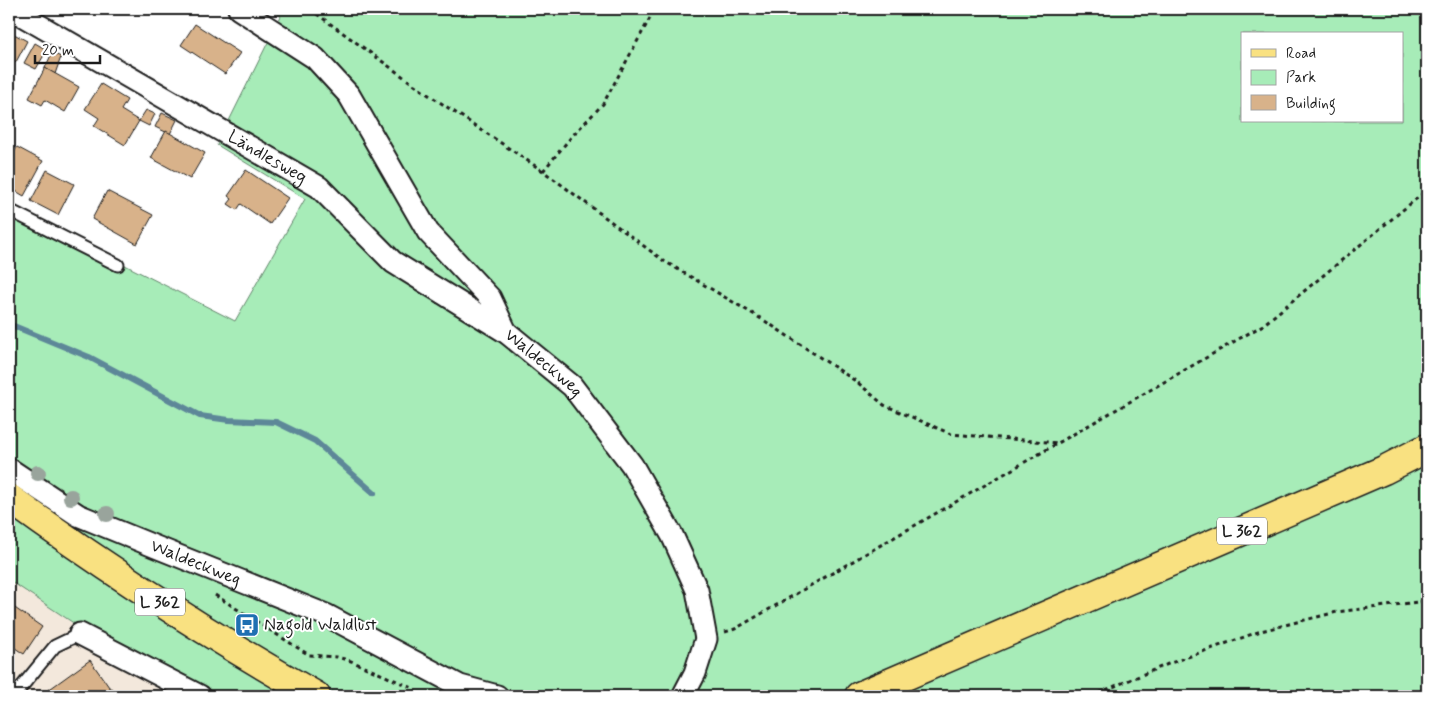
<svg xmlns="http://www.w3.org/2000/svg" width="1436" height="705" viewBox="0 0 1436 705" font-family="Mynerve,sans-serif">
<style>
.built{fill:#f3e8dc}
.green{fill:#a7ecb8;stroke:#62846a;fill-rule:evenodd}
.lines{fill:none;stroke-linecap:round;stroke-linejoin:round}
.stream{stroke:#5d8798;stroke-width:6}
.building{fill:#d8b28a;stroke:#1c1c1c}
.lane-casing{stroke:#1c1c1c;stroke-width:15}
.street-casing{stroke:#1c1c1c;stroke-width:25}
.primary-casing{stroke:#1c1c1c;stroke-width:31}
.path{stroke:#1c1c1c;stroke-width:3;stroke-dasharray:4 4;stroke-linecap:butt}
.lane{stroke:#fff;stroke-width:11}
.street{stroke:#fff;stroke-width:21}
.primary{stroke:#f9e181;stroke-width:28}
.tree{fill:#99a49c}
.labels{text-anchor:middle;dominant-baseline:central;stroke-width:4;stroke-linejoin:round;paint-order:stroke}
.shield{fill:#fff;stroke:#606060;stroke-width:1}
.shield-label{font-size:16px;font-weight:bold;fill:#1c1c1c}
.street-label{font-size:18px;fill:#1c1c1c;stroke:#fff}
.poi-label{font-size:18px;fill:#1c1c1c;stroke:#fff;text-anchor:start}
</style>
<rect width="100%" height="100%" fill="#fff"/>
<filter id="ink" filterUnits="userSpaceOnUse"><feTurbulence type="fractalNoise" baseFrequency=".02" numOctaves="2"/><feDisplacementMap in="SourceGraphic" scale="10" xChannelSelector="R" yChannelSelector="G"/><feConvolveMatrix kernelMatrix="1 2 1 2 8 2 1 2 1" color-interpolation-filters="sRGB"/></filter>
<g filter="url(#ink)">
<polygon class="built" points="9,580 77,626 183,696 9,696"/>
<path class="green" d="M271,9H1427V696H183L9,580V206L235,321L305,199L217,145L281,16ZM1242,34H1402V121H1242Z"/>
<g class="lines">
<polyline class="stream" points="9,324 89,357 200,416 229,420 276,422 315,441 374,493"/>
</g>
<g class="building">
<polygon points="195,24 240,53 225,74 181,45"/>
<polygon points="14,34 27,41 16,62 9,58 9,43"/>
<polygon points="35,43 47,50 36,69 24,63"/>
<polygon points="52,53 61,57 55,74 45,68"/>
<polygon points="45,68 79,87 65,112 45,100 42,105 29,98"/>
<polygon points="101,84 127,100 121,110 139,121 125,145 94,126 99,118 85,109"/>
<polygon points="146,110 155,114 149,126 139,121"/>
<polygon points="162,113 177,120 170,134 155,127"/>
<polygon points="166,131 205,153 190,179 151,158"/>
<polygon points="17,147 43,161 24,196 9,187 9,162"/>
<polygon points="47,170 74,184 58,215 31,201"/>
<polygon points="246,170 288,198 270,224 241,204 237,210 228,204 232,199 228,196"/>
<polygon points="107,191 153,215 137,244 92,219"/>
<polygon points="9,604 42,627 24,654 9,644"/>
<polygon points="90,660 109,687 126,696 40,696"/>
</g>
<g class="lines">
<defs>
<g id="lane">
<polyline points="9,210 118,265"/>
<polyline points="14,696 55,646 80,634"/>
</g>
<g id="street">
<path id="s1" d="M11,9L319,187L393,262L506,332"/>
<path id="s2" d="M239,9L315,58L349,95L428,232L490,298L506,332L572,386L632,465L672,535L697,590L706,639L695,673L683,696"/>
<path id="s3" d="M9,469L78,515L156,547L326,615L460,686L497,696"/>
<polyline points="80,634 200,696"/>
</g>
<g id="primary">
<path d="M9,498C108,570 210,636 316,696"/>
<polyline points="859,696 1384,470 1427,448"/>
</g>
</defs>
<use href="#lane" class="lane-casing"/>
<use href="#street" class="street-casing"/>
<use href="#primary" class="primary-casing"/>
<g class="path">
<polyline points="310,9 423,91 543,171 664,261 765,321 857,382 884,405 951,434 1059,443"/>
<polyline points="543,171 572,136 603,104 655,9"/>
<polyline points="215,595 309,655 337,657 351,661 415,689"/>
<polyline points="725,632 735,629 1263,325 1427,190"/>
<polyline points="1091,696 1168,664 1261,631 1337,612 1427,601"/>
</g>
<use href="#lane" class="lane"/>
<use href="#street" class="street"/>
<use href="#primary" class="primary"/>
</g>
<g class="tree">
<circle cx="38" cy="473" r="8"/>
<circle cx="71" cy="497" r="8"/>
<circle cx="107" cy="514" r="8"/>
</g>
</g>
<defs>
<symbol id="bus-square" viewBox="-11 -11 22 22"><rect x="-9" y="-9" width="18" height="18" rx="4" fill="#1f6fb2" stroke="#fff"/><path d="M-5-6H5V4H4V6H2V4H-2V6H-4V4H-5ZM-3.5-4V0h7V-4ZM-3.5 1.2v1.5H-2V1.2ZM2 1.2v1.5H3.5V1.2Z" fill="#fff"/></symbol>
</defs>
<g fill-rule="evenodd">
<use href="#bus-square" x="233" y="611" width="28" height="28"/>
</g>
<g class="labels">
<g class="shield">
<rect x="1217" y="517.5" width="50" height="27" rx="4"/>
<rect x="135" y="588.5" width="50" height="27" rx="4"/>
</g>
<g class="shield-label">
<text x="1242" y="531">L 362</text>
<text x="160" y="602">L 362</text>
</g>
<g class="street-label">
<text stroke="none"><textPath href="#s1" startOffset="296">Ländlesweg</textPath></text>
<text stroke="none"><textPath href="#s2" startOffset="476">Waldeckweg</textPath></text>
<text stroke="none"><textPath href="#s3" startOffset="210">Waldeckweg</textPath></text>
</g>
<g class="poi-label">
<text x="264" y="625">Nagold Waldlust</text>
</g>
</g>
<rect width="1436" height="705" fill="none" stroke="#fff" stroke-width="30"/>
<rect x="15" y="15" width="1406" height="675" fill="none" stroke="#1c1c1c" stroke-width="2" filter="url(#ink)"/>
<rect x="1241" y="32" width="162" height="90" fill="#ffffff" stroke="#a4a4a4"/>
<rect x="1251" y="49" width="25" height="8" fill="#f9e181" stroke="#a4a4a4"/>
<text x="1286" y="58" font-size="15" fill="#1c1c1c">Road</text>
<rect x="1251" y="70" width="25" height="15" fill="#a7ecb8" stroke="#a4a4a4"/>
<text x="1286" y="82" font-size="15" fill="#1c1c1c">Park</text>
<rect x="1251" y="95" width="25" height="15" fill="#d8b28a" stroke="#a4a4a4"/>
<text x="1286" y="108" font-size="15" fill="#1c1c1c">Building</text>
<path d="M35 55v8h65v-8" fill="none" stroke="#1c1c1c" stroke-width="2.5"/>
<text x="42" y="55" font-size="15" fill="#1c1c1c" stroke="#ffffff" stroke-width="4" paint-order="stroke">20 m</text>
</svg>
